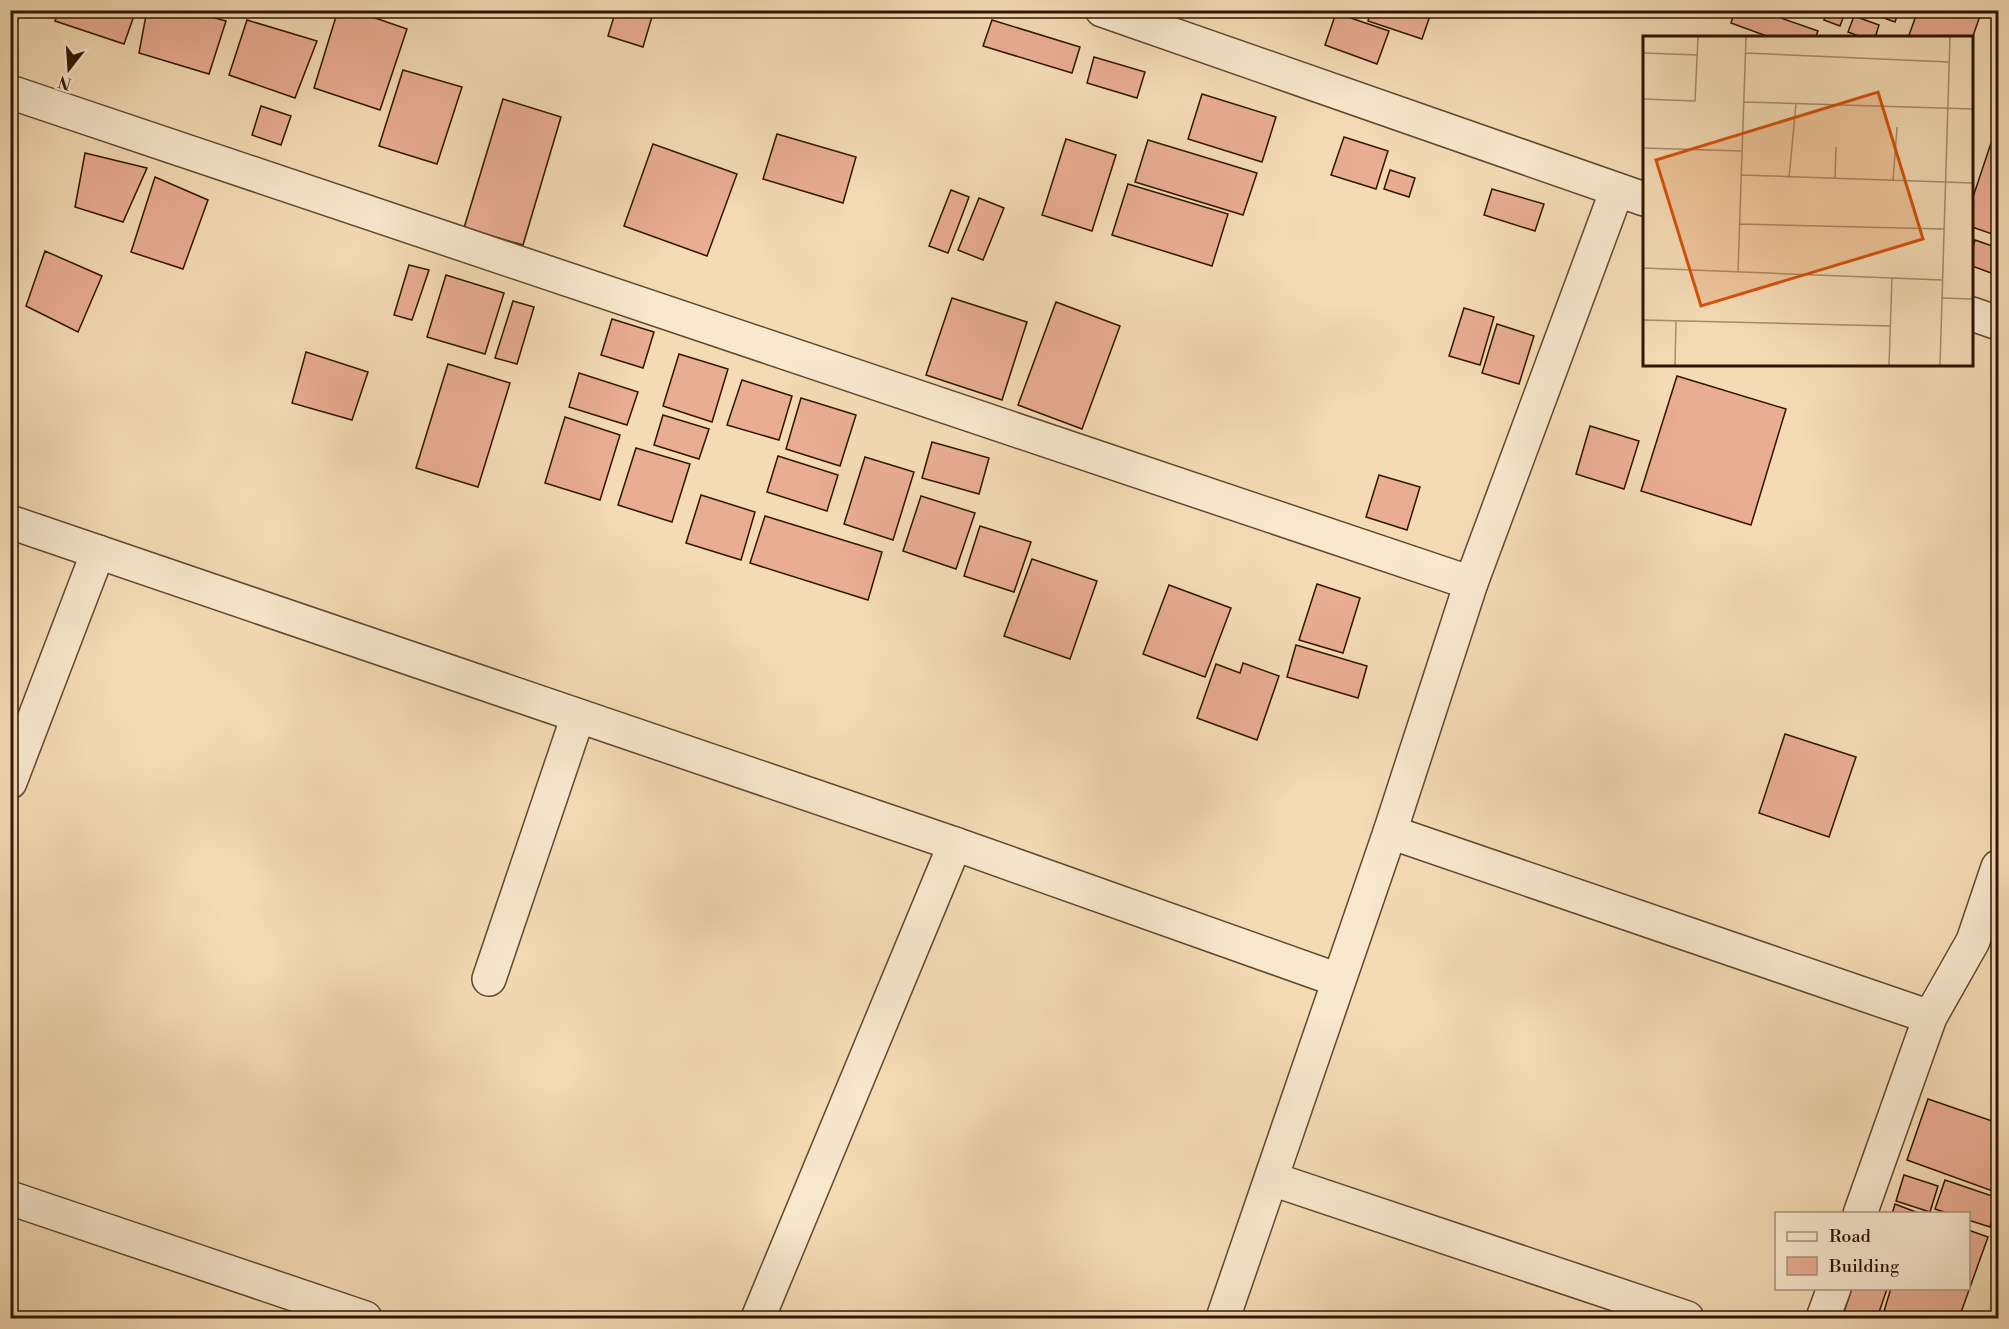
<svg xmlns="http://www.w3.org/2000/svg" width="2009" height="1329" viewBox="0 0 2009 1329" font-family="'Libre Bodoni',serif">
<style>
.building{fill:#e9ad92;stroke:#301601;stroke-width:1.5}
.lines{fill:none;stroke-linecap:round;stroke-linejoin:round}
.minor-casing{stroke:#61472e;stroke-width:36}
.minor{stroke:#f8e8ce;stroke-width:33}
.inset-road{fill:none;stroke:#a68c6c;stroke-width:1.5}
.view{fill:#d6520b;fill-opacity:0.15;stroke:#d6520b;stroke-width:3}
.inset-edge{fill:none;stroke:#301601;stroke-width:3}
</style>
<rect width="100%" height="100%" fill="#f4dbb4"/>
<filter id="stains"><feTurbulence type="fractalNoise" baseFrequency=".00333" numOctaves="4"/><feColorMatrix values="0 0 0 0 .2 0 0 0 0 .09 0 0 0 0 .02 0 0 0 .5 -.17"/></filter>
<radialGradient id="worn" r=".72"><stop offset=".6" stop-color="#630" stop-opacity="0"/><stop offset="1" stop-color="#630" stop-opacity=".3"/></radialGradient>
<g class="building">
<polygon points="59,10 136,10 124,44 55,21"/>
<polygon points="147,10 186,10 226,21 209,74 139,53"/>
<polygon points="338,10 352,10 407,29 380,110 314,88"/>
<polygon points="616,10 654,10 643,47 608,36"/>
<polygon points="1371,10 1432,10 1422,39 1368,21"/>
<polygon points="1735,10 1758,10 1818,31 1815,38 1772,38 1731,23"/>
<polygon points="1827,10 1846,10 1840,26 1824,20"/>
<polygon points="1874,10 1899,10 1895,22 1873,14"/>
<polygon points="1918,10 1982,10 1972,39 1908,38"/>
<polygon points="1336,13 1389,31 1377,64 1325,45"/>
<polygon points="1854,16 1879,25 1875,38 1864,38 1848,32"/>
<polygon points="247,20 317,41 295,98 229,75"/>
<polygon points="992,20 1080,47 1072,73 983,46"/>
<polygon points="1094,57 1145,72 1137,98 1087,83"/>
<polygon points="403,70 462,87 437,164 379,146"/>
<polygon points="1202,94 1276,117 1262,162 1188,139"/>
<polygon points="503,99 561,117 523,245 464,228"/>
<polygon points="261,106 291,116 281,145 252,135"/>
<polygon points="777,134 856,157 843,203 763,179"/>
<polygon points="1344,137 1388,151 1376,189 1331,175"/>
<polygon points="1066,139 1116,155 1092,231 1042,215"/>
<polygon points="1148,140 1257,173 1243,215 1135,182"/>
<polygon points="1991,143 1998,146 1998,236 1972,227 1972,200"/>
<polygon points="653,144 737,174 707,256 624,226"/>
<polygon points="85,153 147,168 123,222 75,207"/>
<polygon points="1390,170 1415,178 1409,197 1384,189"/>
<polygon points="155,177 208,200 183,269 131,252"/>
<polygon points="1128,184 1228,214 1212,266 1112,235"/>
<polygon points="1492,189 1544,204 1535,231 1484,215"/>
<polygon points="951,190 969,197 948,253 929,246"/>
<polygon points="979,198 1004,208 983,260 958,250"/>
<polygon points="1975,240 1998,248 1991,273 1972,266 1972,251"/>
<polygon points="45,251 102,276 78,332 26,306"/>
<polygon points="409,265 429,270 412,320 394,315"/>
<polygon points="446,275 504,293 485,354 427,337"/>
<polygon points="952,298 1027,322 1002,400 926,375"/>
<polygon points="513,301 534,307 517,364 495,358"/>
<polygon points="1056,302 1120,326 1082,429 1018,405"/>
<polygon points="1464,308 1494,317 1480,365 1449,356"/>
<polygon points="612,319 654,332 643,368 601,355"/>
<polygon points="1497,324 1534,336 1519,384 1482,373"/>
<polygon points="306,352 368,372 352,420 292,403"/>
<polygon points="679,354 728,369 712,422 663,406"/>
<polygon points="448,364 510,383 478,487 416,468"/>
<polygon points="579,373 638,392 627,425 569,407"/>
<polygon points="1677,376 1786,409 1751,525 1641,491"/>
<polygon points="742,380 792,396 779,440 727,425"/>
<polygon points="801,398 856,415 840,466 786,449"/>
<polygon points="663,415 709,429 699,459 654,445"/>
<polygon points="565,417 620,435 600,500 545,483"/>
<polygon points="1590,426 1639,441 1624,489 1576,474"/>
<polygon points="932,442 989,458 979,494 922,478"/>
<polygon points="636,448 690,464 672,522 618,505"/>
<polygon points="778,456 838,475 827,511 767,492"/>
<polygon points="865,457 914,472 893,540 844,524"/>
<polygon points="1379,475 1420,487 1407,530 1366,517"/>
<polygon points="701,495 755,512 741,560 686,543"/>
<polygon points="921,496 975,513 956,569 903,551"/>
<polygon points="765,516 882,552 868,600 750,563"/>
<polygon points="980,526 1031,542 1014,592 964,576"/>
<polygon points="1032,559 1097,581 1070,659 1004,636"/>
<polygon points="1317,584 1360,598 1343,653 1299,640"/>
<polygon points="1169,585 1231,608 1205,677 1143,654"/>
<polygon points="1296,645 1367,666 1358,698 1287,677"/>
<polygon points="1243,663 1279,676 1257,740 1197,718 1216,664 1240,673"/>
<polygon points="1785,734 1856,757 1829,837 1759,813"/>
<polygon points="1928,1099 1998,1123 1998,1193 1907,1160"/>
<polygon points="1904,1175 1938,1186 1930,1212 1896,1201"/>
<polygon points="1945,1180 1998,1198 1990,1227 1968,1220 1968,1214 1950,1214 1935,1209"/>
<polygon points="1895,1204 1921,1214 1892,1214"/>
<polygon points="1968,1230 1988,1237 1959,1318 1882,1318 1891,1288 1968,1288"/>
<polygon points="1852,1288 1887,1289 1877,1318 1842,1318"/>
</g>
<g class="lines">
<defs>
<g id="minor">
<polyline points="1102,10 1644,199"/>
<polyline points="10,92 1471,583"/>
<polyline points="1972,314 1998,323"/>
<polyline points="10,522 955,844 1338,980"/>
<polyline points="10,782 98,552"/>
<polyline points="1390,832 1930,1017"/>
<polyline points="489,979 578,716"/>
<polyline points="1272,1179 1687,1318"/>
<polyline points="10,1198 365,1318"/>
<polyline points="1860,1214 1930,1017 1973,941 1998,867"/>
<polyline points="758,1318 955,844"/>
<polyline points="1223,1318 1390,832 1471,583 1617,190"/>
<polyline points="1823,1318 1834,1288"/>
</g>
</defs>
<use href="#minor" class="minor-casing"/>
<use href="#minor" class="minor"/>
</g>
<g transform="translate(1643 36)">
<rect width="330" height="330" fill="#f4dbb4"/>
<path class="inset-road" d="M0,17L54,19M103,17L306,26M0,63L52,65L55,1M101,66L330,73M0,112L99,115M99,139L330,147M146,142L153,68M192,143L193,111M250,145L254,91M97,188L301,193M0,232L299,244M95,236L103,1M298,262L330,263M0,284L248,290M32,329L33,285M246,329L249,242M297,329L307,1"/>
<path class="view" d="M235,56L280,203L58,270L13,124Z"/>
<rect width="330" height="330" class="inset-edge"/>
</g>
<rect width="2009" height="1329" fill="none" stroke="#f4dbb4" stroke-width="36"/>
<rect x="12" y="12" width="1985" height="1305" fill="none" stroke="#301601" stroke-width="3"/>
<rect x="18" y="18" width="1973" height="1293" fill="none" stroke="#301601" stroke-width="1.5"/>
<rect x="1775" y="1212" width="195" height="78" fill="#f8e8ce" stroke="#a8947c" stroke-width="1.5"/>
<rect x="1787" y="1232" width="30" height="9" fill="#f8e8ce" stroke="#a8947c" stroke-width="1.5"/>
<text x="1829" y="1242" font-size="18" fill="#301601">Road</text>
<rect x="1787" y="1257" width="30" height="18" fill="#e9ad92" stroke="#a8947c" stroke-width="1.5"/>
<text x="1829" y="1272" font-size="18" fill="#301601">Building</text>
<g transform="translate(69 69) rotate(197)" stroke="#f8e8ce" stroke-width="4.5" paint-order="stroke">
<path d="M0-4.5L10 22L0 15L-10 22Z" fill="#301601"/>
<text y="-9" font-size="16" font-weight="bold" text-anchor="middle" fill="#301601">N</text>
</g>
<rect width="100%" height="100%" filter="url(#stains)"/>
<rect width="100%" height="100%" fill="url(#worn)"/>
</svg>
